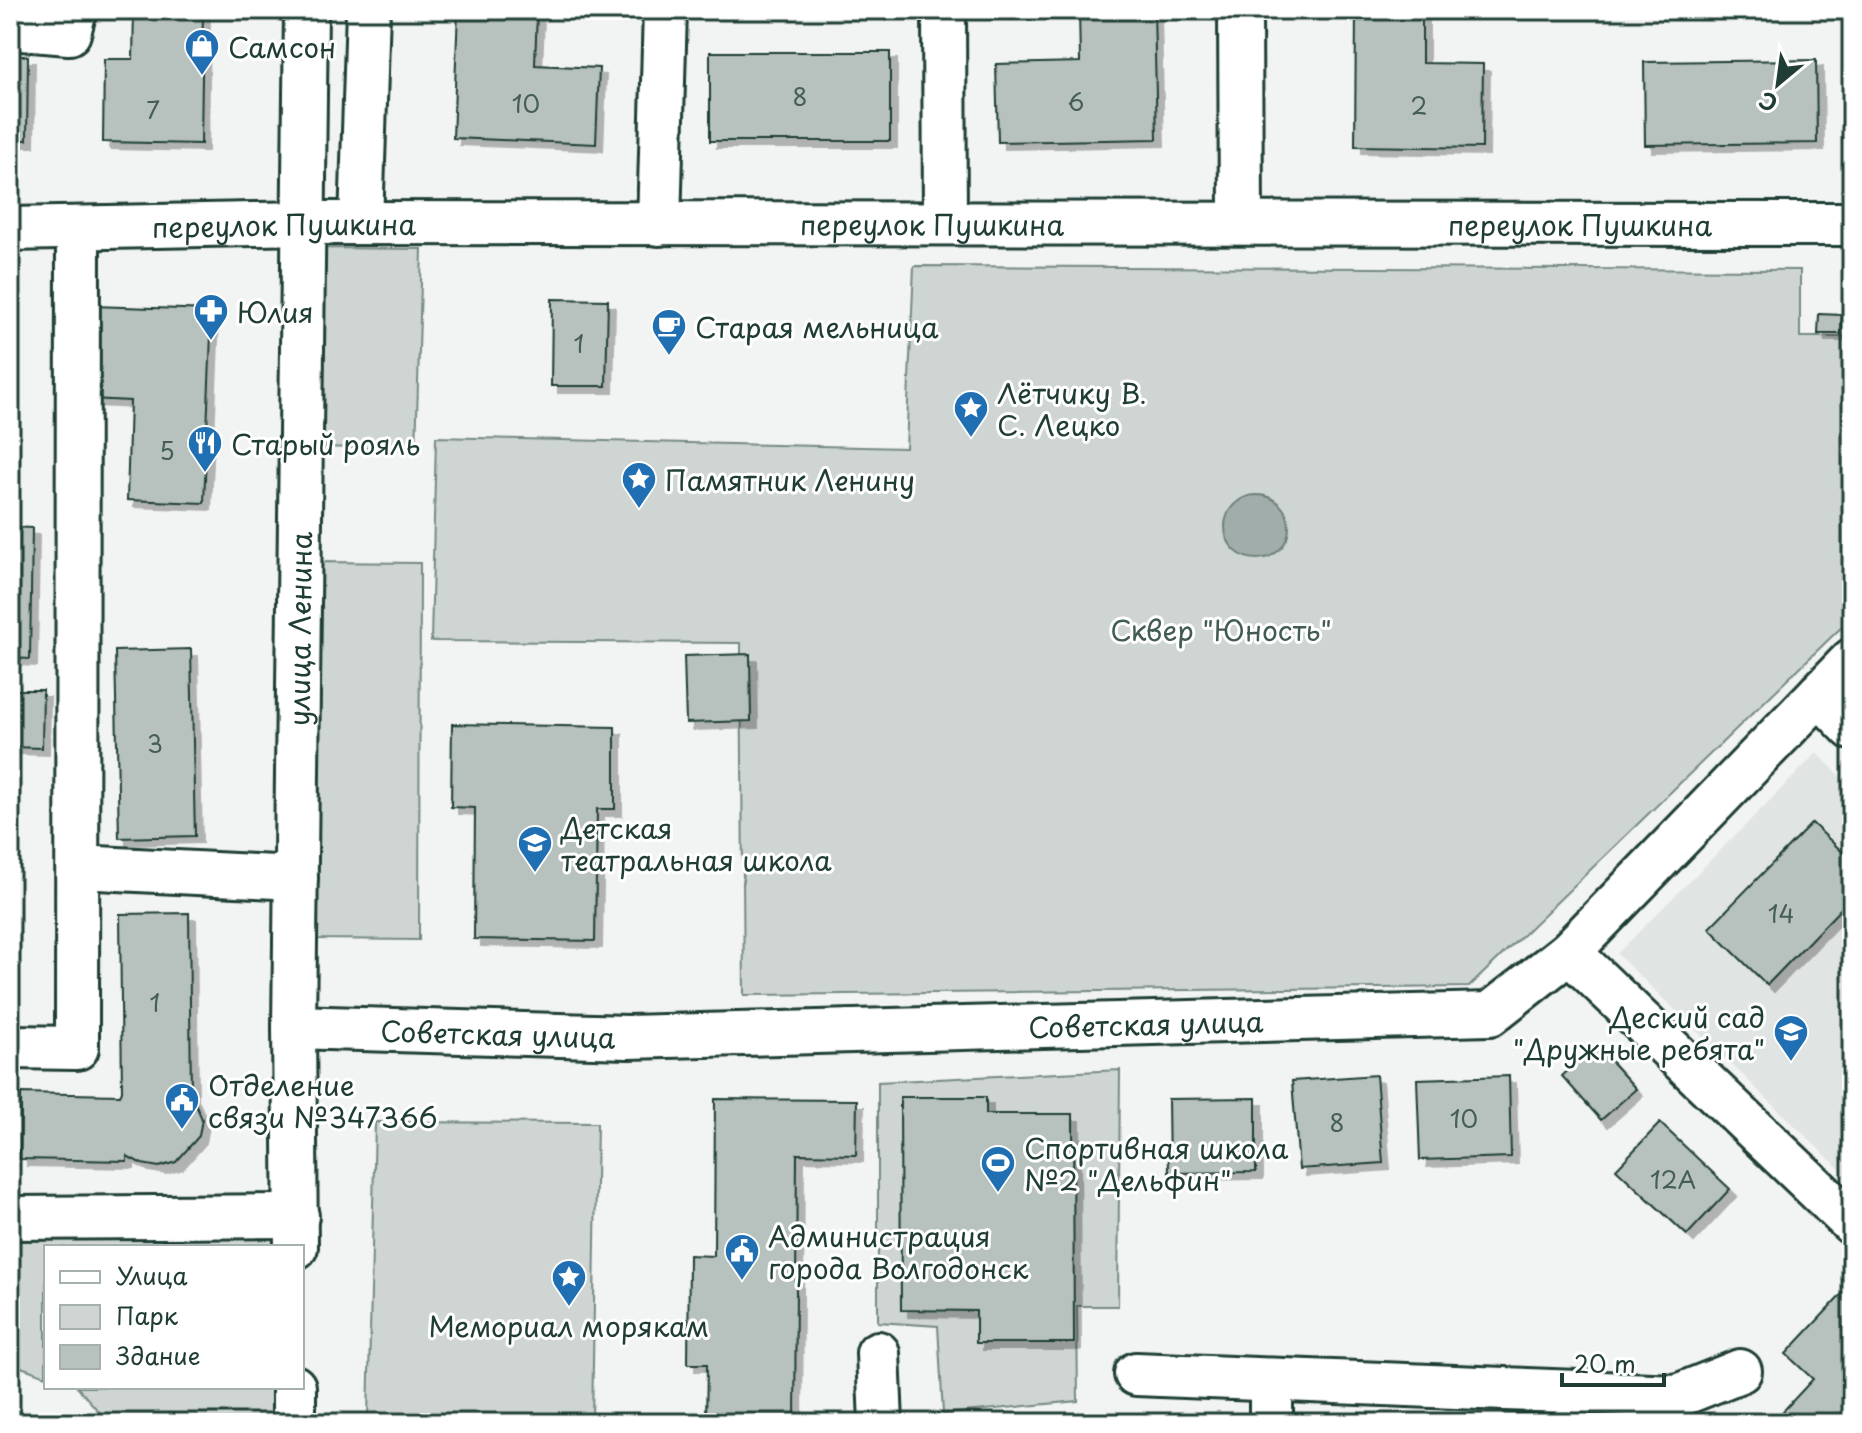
<svg xmlns="http://www.w3.org/2000/svg" width="1862" height="1433" viewBox="0 0 1862 1433" font-family="'Playpen Sans',sans-serif">
<style>
.built{fill:#e0e4e3}
.green{fill:#ced5d3;stroke:#768984;stroke-width:2}
.water{fill:#a1adaa;stroke:#6d807b;stroke-width:2}
.building{fill:#b7c1bd;stroke:#1f3d34;stroke-width:2;filter:url(#shadow)}
.lines{fill:none;stroke-linecap:round;stroke-linejoin:round}
.minor-casing{stroke:#1f3d34;stroke-width:48}
.minor{stroke:#fff;stroke-width:42}
.labels{text-anchor:middle;dominant-baseline:central;stroke-width:6;stroke-linejoin:round;paint-order:stroke}
.number-label{font-size:24px;fill:#455e56}
.poi-label{font-size:28px;fill:#1f3d34;stroke:#fff;text-anchor:start}
.street-label{font-size:28px;fill:#1f3d34;stroke:#fff}
.park-label{font-size:28px;fill:#425b54;stroke:#fff}
</style>
<defs>
<filter id="shadow"><feDropShadow dx="7" dy="7" stdDeviation="0" flood-color="#0004"/></filter>
</defs>
<rect width="100%" height="100%" fill="#f2f3f3"/>
<filter id="ink" filterUnits="userSpaceOnUse"><feTurbulence type="fractalNoise" baseFrequency=".0125" numOctaves="2"/><feDisplacementMap in="SourceGraphic" scale="16" xChannelSelector="R" yChannelSelector="G"/><feConvolveMatrix kernelMatrix="1 2 1 2 8 2 1 2 1" color-interpolation-filters="sRGB"/></filter>
<g filter="url(#ink)">
<polygon class="built" points="1817,753 1852,788 1852,1172 1847,1176 1617,954"/>
<g class="green">
<polygon points="319,248 422,249 416,450 322,447"/>
<polygon points="914,266 1800,270 1800,337 1852,337 1852,617 1469,987 744,995 741,643 431,641 436,437 906,448"/>
<polygon points="318,562 420,563 419,940 316,939"/>
<polygon points="1120,1070 1118,1306 1077,1306 1078,1401 943,1414 938,1326 878,1322 878,1082"/>
<polygon points="375,1122 597,1123 592,1423 378,1423 368,1418"/>
<polygon points="10,1234 280,1234 280,1247 46,1247 46,1376 10,1363"/>
<polygon points="77,1387 281,1387 281,1423 109,1423"/>
</g>
<circle class="water" cx="1257" cy="527" r="32"/>
<g class="building">
<polygon points="134,10 203,10 201,144 103,142 104,59 133,59"/>
<polygon points="458,10 537,10 535,65 599,68 596,144 453,138"/>
<polygon points="1079,10 1154,10 1157,139 998,142 996,64 1080,62"/>
<polygon points="1356,10 1422,10 1422,63 1483,64 1482,148 1355,146"/>
<rect x="710" y="52" width="180" height="89"/>
<polygon points="10,56 28,56 27,140 10,140"/>
<polygon points="1816,60 1817,143 1645,145 1644,62"/>
<polygon points="552,299 608,300 606,386 551,386"/>
<polygon points="93,306 212,310 204,503 127,500 130,401 90,399"/>
<polygon points="1819,314 1842,315 1841,334 1818,334"/>
<polygon points="10,527 32,528 30,659 10,658"/>
<polygon points="191,649 195,836 119,838 115,651"/>
<polygon points="750,654 751,721 686,723 684,656"/>
<polygon points="10,690 43,690 42,748 10,747"/>
<polygon points="452,724 615,727 615,809 597,809 595,941 474,939 475,808 451,807"/>
<polygon points="1812,823 1852,861 1852,897 1767,985 1709,928"/>
<polygon points="189,913 191,1093 202,1119 199,1136 176,1162 159,1167 142,1164 127,1156 127,1161 20,1159 21,1093 120,1095 122,1091 120,914"/>
<polygon points="1596,1045 1636,1089 1601,1120 1562,1076"/>
<polygon points="1376,1075 1383,1163 1299,1169 1292,1081"/>
<polygon points="1509,1076 1511,1157 1420,1160 1417,1079"/>
<polygon points="900,1097 986,1097 986,1114 1073,1114 1074,1343 976,1343 976,1311 901,1310"/>
<polygon points="1256,1098 1256,1172 1169,1173 1168,1099"/>
<polygon points="715,1099 857,1100 856,1155 797,1154 795,1423 706,1423 707,1364 688,1364 689,1255 714,1256"/>
<polygon points="1660,1123 1730,1189 1687,1235 1616,1169"/>
<polygon points="1844,1292 1852,1299 1852,1423 1772,1423 1813,1379 1786,1354"/>
</g>
<g class="lines">
<defs>
<g id="minor">
<polyline points="944,10 945,223"/>
<polyline points="1240,10 1241,222"/>
<polyline points="10,28 69,33 75,10"/>
<polyline points="361,223 368,10"/>
<polyline points="659,224 665,10"/>
<path id="s1" d="M10,229L306,223L1852,224"/>
<polyline points="1819,694 1852,728"/>
<polyline points="78,867 296,878"/>
<polyline points="1569,952 1852,1223"/>
<path id="s2" d="M294,1027L628,1037L1490,1014L1569,952L1852,660"/>
<polyline points="10,1047 77,1048 78,228"/>
<polyline points="10,1218 297,1216"/>
<path id="s3" d="M296,1247L294,1027L306,10"/>
<polyline points="878,1353 881,1423"/>
<polyline points="1136,1374 1677,1396 1740,1371"/>
<polyline points="294,1423 294,1387"/>
<polyline points="1271,1423 1271,1380"/>
</g>
</defs>
<use href="#minor" class="minor-casing"/>
<use href="#minor" class="minor"/>
</g>
</g>
<defs>
<symbol id="shop-pin" viewBox="-11 -11 22 30"><path d="M0 17L-7.5 6A9.5 9.5 0 1 1 7.5 6Z" fill="#1f6fb2" stroke="#fff"/><path d="M-5-2.5h2.3a2.7 3.5 0 0 1 5.4 0H5L5.5 6h-11ZM-1.5-2.5h3a1.5 2.3 0 0 0-3 0Z" fill="#fff"/></symbol>
<symbol id="pharmacy-pin" viewBox="-11 -11 22 30"><path d="M0 17L-7.5 6A9.5 9.5 0 1 1 7.5 6Z" fill="#1f6fb2" stroke="#fff"/><path d="M-2-6h4v4h4v4h-4v4h-4v-4h-4v-4h4Z" fill="#fff"/></symbol>
<symbol id="cafe-pin" viewBox="-11 -11 22 30"><path d="M0 17L-7.5 6A9.5 9.5 0 1 1 7.5 6Z" fill="#1f6fb2" stroke="#fff"/><path d="M-5.5-4.5H6V0H3Q3 3.5 0 3.5H-2.5Q-5.5 3.5-5.5 0ZM3-3.2v2h1.7v-2ZM-6 4.5H4V6H-6Z" fill="#fff"/></symbol>
<symbol id="sight-pin" viewBox="-11 -11 22 30"><path d="M0 17L-7.5 6A9.5 9.5 0 1 1 7.5 6Z" fill="#1f6fb2" stroke="#fff"/><path d="M0-6L1.8-2.2L6-1.7L2.9 1.2L3.7 5.4L0 3.3L-3.7 5.4L-2.9 1.2L-6-1.7L-1.8-2.2Z" fill="#fff"/></symbol>
<symbol id="restaurant-pin" viewBox="-11 -11 22 30"><path d="M0 17L-7.5 6A9.5 9.5 0 1 1 7.5 6Z" fill="#1f6fb2" stroke="#fff"/><path d="M-5-6h1v4h1v-4h1v4h1v-4h1v5L-1.5 .5V6h-2V.5L-5-1ZM5-6V6H3V1.5H1.5Q1.5-4 5-6Z" fill="#fff"/></symbol>
<symbol id="school-pin" viewBox="-11 -11 22 30"><path d="M0 17L-7.5 6A9.5 9.5 0 1 1 7.5 6Z" fill="#1f6fb2" stroke="#fff"/><path d="M0-5L7-2L0 1L-7-2ZM-4 1L0 2.5L4 1V4Q0 6-4 4Z" fill="#fff"/></symbol>
<symbol id="civic-pin" viewBox="-11 -11 22 30"><path d="M0 17L-7.5 6A9.5 9.5 0 1 1 7.5 6Z" fill="#1f6fb2" stroke="#fff"/><path d="M-.6-6.5H3V-4.5H.6V-3L4-1V1h2V6H-6V1h2V-1L-.6-3ZM-1.2 2.5V6h2.4V2.5Z" fill="#fff"/></symbol>
<symbol id="stadium-pin" viewBox="-11 -11 22 30"><path d="M0 17L-7.5 6A9.5 9.5 0 1 1 7.5 6Z" fill="#1f6fb2" stroke="#fff"/><path d="M0-5a6.5 5 0 1 0 0 10a6.5 5 0 1 0 0-10ZM-3.5-1.8h7v3.6h-7Z" fill="#fff"/></symbol>
</defs>
<g fill-rule="evenodd">
<use href="#shop-pin" x="182" y="26" width="40" height="54"/>
<use href="#pharmacy-pin" x="191" y="291" width="40" height="54"/>
<use href="#cafe-pin" x="649" y="306" width="40" height="54"/>
<use href="#sight-pin" x="951" y="388" width="40" height="54"/>
<use href="#restaurant-pin" x="185" y="423" width="40" height="54"/>
<use href="#sight-pin" x="619" y="459" width="40" height="54"/>
<use href="#school-pin" x="515" y="823" width="40" height="54"/>
<use href="#school-pin" x="1771" y="1012" width="40" height="54"/>
<use href="#civic-pin" x="162" y="1080" width="40" height="54"/>
<use href="#stadium-pin" x="978" y="1143" width="40" height="54"/>
<use href="#civic-pin" x="722" y="1231" width="40" height="54"/>
<use href="#sight-pin" x="549" y="1257" width="40" height="54"/>
</g>
<g class="labels">
<g class="number-label">
<text x="800" y="96">8</text>
<text x="1076" y="101">6</text>
<text x="526" y="103">10</text>
<text x="1419" y="105">2</text>
<text x="153" y="109">7</text>
<text x="579" y="343">1</text>
<text x="167" y="450">5</text>
<text x="155" y="743">3</text>
<text x="1781" y="913">14</text>
<text x="155" y="1002">1</text>
<text x="1464" y="1118">10</text>
<text x="1337" y="1122">8</text>
<text x="1673" y="1179">12А</text>
</g>
<g class="poi-label">
<text x="228" y="46">Самсон</text>
<text x="237" y="311">Юлия</text>
<text x="695" y="326">Старая мельница</text>
<text x="997" y="392">Лётчику В.<tspan x="997" dy="32">С. Лецко</tspan></text>
<text x="231" y="443">Старый рояль</text>
<text x="665" y="479">Памятник Ленину</text>
<text x="561" y="827">Детская<tspan x="561" dy="32">театральная школа</tspan></text>
<text x="1765" y="1016" text-anchor="end">Деский сад<tspan x="1765" dy="32">"Дружные ребята"</tspan></text>
<text x="208" y="1084">Отделение<tspan x="208" dy="32">связи №347366</tspan></text>
<text x="1024" y="1147">Спортивная школа<tspan x="1024" dy="32">№2 "Дельфин"</tspan></text>
<text x="768" y="1235">Администрация<tspan x="768" dy="32">города Волгодонск</tspan></text>
<text x="569" y="1325" text-anchor="middle">Мемориал морякам</text>
</g>
<g class="street-label">
<text stroke="none"><textPath href="#s1" startOffset="922">переулок Пушкина</textPath></text>
<text stroke="none"><textPath href="#s1" startOffset="1570">переулок Пушкина</textPath></text>
<text stroke="none"><textPath href="#s1" startOffset="274">переулок Пушкина</textPath></text>
<text stroke="none"><textPath href="#s3" startOffset="618">улица Ленина</textPath></text>
<text stroke="none"><textPath href="#s2" startOffset="852">Советская улица</textPath></text>
<text stroke="none"><textPath href="#s2" startOffset="204">Советская улица</textPath></text>
</g>
<g class="park-label">
<text x="1221" y="629">Сквер "Юность"</text>
</g>
</g>
<rect width="1862" height="1433" fill="none" stroke="#fff" stroke-width="40"/>
<rect x="20" y="20" width="1822" height="1393" fill="none" stroke="#1f3d34" stroke-width="3" filter="url(#ink)"/>
<rect x="44" y="1245" width="260" height="144" fill="#ffffff" stroke="#a5b1ae" stroke-width="2"/>
<rect x="60" y="1271" width="40" height="12" fill="#ffffff" stroke="#a5b1ae" stroke-width="2"/>
<text x="116" y="1285" font-size="24" fill="#1f3d34">Улица</text>
<rect x="60" y="1305" width="40" height="24" fill="#ced5d3" stroke="#a5b1ae" stroke-width="2"/>
<text x="116" y="1325" font-size="24" fill="#1f3d34">Парк</text>
<rect x="60" y="1345" width="40" height="24" fill="#b7c1bd" stroke="#a5b1ae" stroke-width="2"/>
<text x="116" y="1365" font-size="24" fill="#1f3d34">Здание</text>
<g transform="translate(1778 84) rotate(209)" stroke="#ffffff" stroke-width="6" paint-order="stroke">
<path d="M0-6L14 30L0 20L-14 30Z" fill="#1f3d34"/>
<text y="-12" font-size="22" font-weight="bold" text-anchor="middle" fill="#1f3d34">С</text>
</g>
<path d="M1562 1373v12h102v-12" fill="none" stroke="#1f3d34" stroke-width="4"/>
<text x="1574" y="1373" font-size="24" fill="#1f3d34" stroke="#ffffff" stroke-width="6" paint-order="stroke">20 m</text>
</svg>
